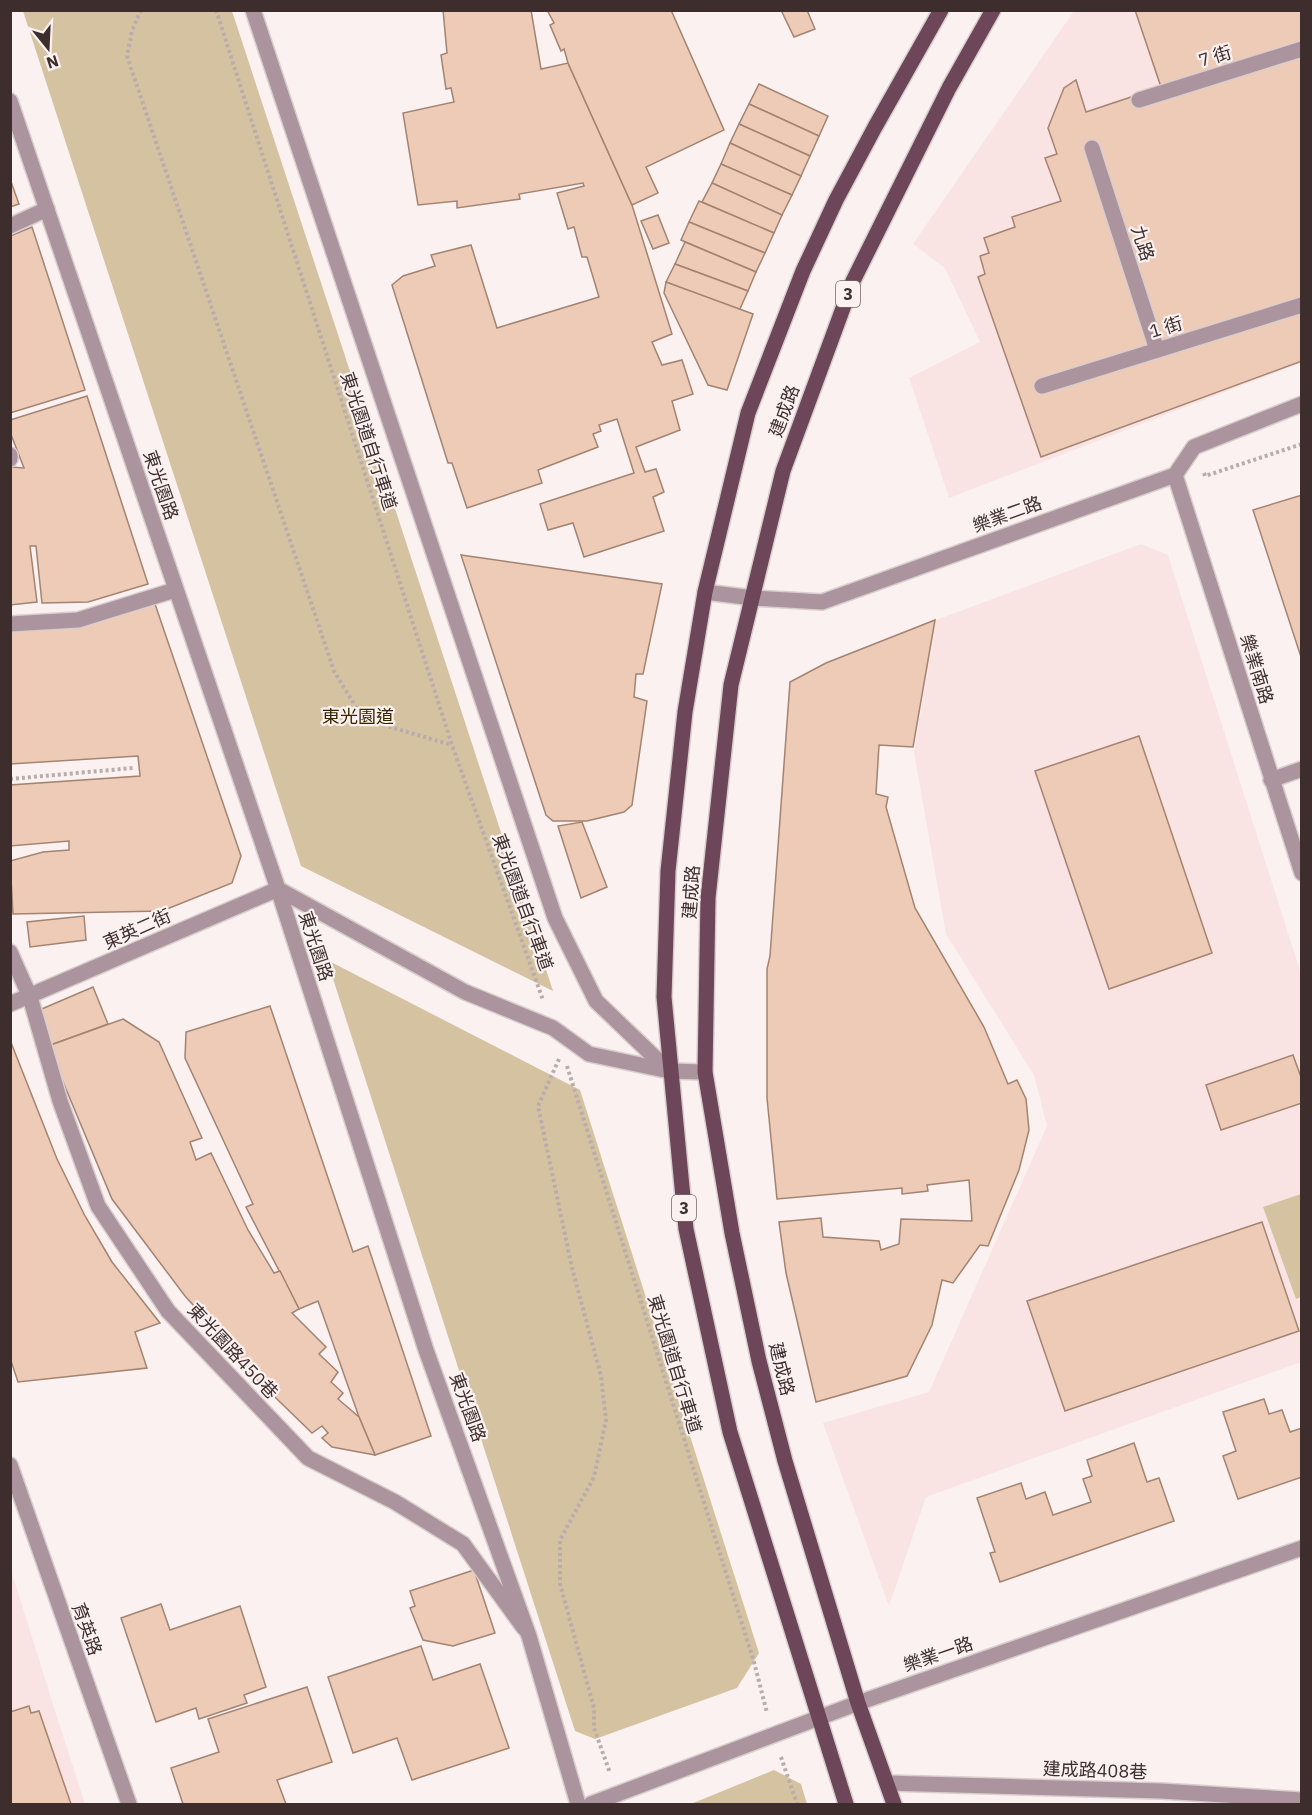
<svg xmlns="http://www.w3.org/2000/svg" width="1312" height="1815" viewBox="0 0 1312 1815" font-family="'IBM Plex Sans','Noto Sans TC',sans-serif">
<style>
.built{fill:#f9e4e3}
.green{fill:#d5c2a1}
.building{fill:#eecbb7;stroke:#a38371;stroke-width:1.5}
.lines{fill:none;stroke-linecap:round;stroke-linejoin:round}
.service-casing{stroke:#d8cecd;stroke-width:18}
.minor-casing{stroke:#d8cecd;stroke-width:18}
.primary-casing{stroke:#d8cecd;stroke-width:18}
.path{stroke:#b9adac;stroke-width:4;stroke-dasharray:3 3;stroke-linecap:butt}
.service{stroke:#ac949e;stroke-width:15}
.minor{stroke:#ac949e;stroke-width:15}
.primary{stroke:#6e4659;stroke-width:15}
.labels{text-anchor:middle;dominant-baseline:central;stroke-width:4.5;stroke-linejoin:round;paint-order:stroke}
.shield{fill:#faf1f0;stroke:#766867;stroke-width:1.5}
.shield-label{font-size:16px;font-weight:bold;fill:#3d2d2c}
.street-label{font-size:18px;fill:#3d2d2c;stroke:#faf1f0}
.park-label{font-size:18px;fill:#382500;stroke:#faf1f0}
</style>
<rect width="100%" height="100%" fill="#faf1f0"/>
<g class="built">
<polygon points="1074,11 1301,11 1301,363 949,498 909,378 980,342 945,268 913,244"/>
<polygon points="1141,544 1168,555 1301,974 1301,1362 926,1497 889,1606 823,1423 929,1392 1047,1126 1034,1075 946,934 914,752 936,620"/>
<polygon points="10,1567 56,1714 85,1804 11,1804"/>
</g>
<g class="green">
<polygon points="23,11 232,11 553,991 301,866"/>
<polygon points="327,960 580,1090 759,1653 737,1688 595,1739 575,1731"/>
<polygon points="1301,1194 1301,1297 1296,1299 1263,1207"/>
<polygon points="774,1770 801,1784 807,1804 691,1804"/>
</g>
<g class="building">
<polygon points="443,10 531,10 541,69 568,63 632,205 672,334 652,342 662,365 682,360 693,394 672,401 680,430 636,447 645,472 656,469 664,492 653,497 664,531 584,557 573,523 548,530 540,504 634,473 617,419 599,425 601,431 593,434 598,447 538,470 542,483 467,508 452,463 448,463 392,285 403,276 435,266 431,255 471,245 497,328 599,297 587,257 582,257 574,227 568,229 557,193 584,186 583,183 519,194 520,199 457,208 457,201 418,205 403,113 454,102 451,88 446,89 441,55 447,53"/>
<polygon points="547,10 671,10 724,130 646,167 658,193 632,205 568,63 564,49 561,51 550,25 554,23"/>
<polygon points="781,10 807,10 815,29 794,37"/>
<polygon points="1135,10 1302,10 1302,361 1041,457 978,277 985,274 980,256 989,253 984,238 1015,227 1012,217 1061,201 1045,158 1057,154 1048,128 1064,88 1076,80 1086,112 1161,87"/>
<polygon points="759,84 828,116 819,136 749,104"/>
<polygon points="749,104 819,136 810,156 739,124"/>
<polygon points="739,124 810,156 801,176 730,143"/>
<polygon points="730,143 801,176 792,195 721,164"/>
<polygon points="721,164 792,195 782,215 712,183"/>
<polygon points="10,179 19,204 10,207"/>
<polygon points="712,183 782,215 774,233 702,202"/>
<polygon points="699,201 774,233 765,253 689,222"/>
<polygon points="658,215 669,243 653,249 641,221"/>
<polygon points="689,222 765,253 756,272 681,240"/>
<polygon points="32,227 85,390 10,413 10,236"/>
<polygon points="685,242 756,272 748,291 675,264"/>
<polygon points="675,264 748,291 739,311 666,282"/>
<polygon points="666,282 753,314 727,390 708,385 664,293"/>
<polygon points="87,396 148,584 88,602 42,603 36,546 30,546 37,602 10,605 10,467 24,468 10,432 10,420"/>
<polygon points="1302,495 1302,660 1253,510"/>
<polygon points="461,555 662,584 643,674 636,674 634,697 647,701 632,805 624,812 587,821 553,821 546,815"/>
<polygon points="154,601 241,856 232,883 162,911 13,914 10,861 43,852 69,850 69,841 10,846 10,785 140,776 138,756 10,764 10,626"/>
<polygon points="935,620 913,747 879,745 876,794 888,797 886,807 915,908 984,1027 1008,1084 1017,1080 1026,1099 1029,1130 1019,1170 988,1246 980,1245 953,1283 942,1280 932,1325 907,1376 816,1402 786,1273 779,1222 821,1218 823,1237 879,1241 881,1250 899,1244 901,1219 972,1221 969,1180 927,1185 928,1191 902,1194 902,1188 777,1199 767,1098 767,969 770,956 790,682 826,663"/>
<polygon points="1139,736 1212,953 1109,989 1035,771"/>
<polygon points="582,822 607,887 581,898 558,826"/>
<polygon points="84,916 86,940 30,947 27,922"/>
<polygon points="93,987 108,1024 48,1046 37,1011"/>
<polygon points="270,1006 353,1252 368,1246 431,1436 375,1455 359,1417 318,1301 299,1309 246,1207 253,1204 185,1058 186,1032"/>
<polygon points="123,1019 159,1042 202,1138 190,1142 196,1160 211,1153 248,1230 274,1273 280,1271 299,1309 292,1313 326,1347 319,1354 338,1372 331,1382 343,1393 338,1399 359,1417 375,1455 332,1447 322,1438 328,1433 322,1426 312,1433 248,1371 250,1368 185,1296 112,1199 48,1046"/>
<polygon points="10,1040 57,1159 85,1216 112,1262 160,1323 135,1332 147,1368 18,1382 10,1358"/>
<polygon points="1293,1055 1302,1080 1302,1103 1221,1130 1206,1085"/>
<polygon points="1262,1222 1299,1331 1065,1411 1027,1301"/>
<polygon points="1264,1399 1269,1414 1282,1410 1290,1432 1302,1428 1302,1477 1238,1499 1223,1456 1236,1451 1223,1412"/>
<polygon points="1134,1443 1147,1482 1159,1478 1174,1521 1000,1582 990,1553 995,1552 977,1498 1021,1483 1026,1499 1045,1492 1053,1515 1091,1502 1083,1479 1092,1476 1087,1460"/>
<polygon points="474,1570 495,1633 453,1646 423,1640 410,1608 415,1606 410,1591"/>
<polygon points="161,1604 170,1630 240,1606 266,1687 244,1695 247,1703 199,1719 196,1708 156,1722 121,1618"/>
<polygon points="421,1646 433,1680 480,1664 509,1748 412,1780 397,1738 353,1753 328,1677"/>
<polygon points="307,1687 332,1762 277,1780 286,1804 183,1804 171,1768 219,1752 208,1719"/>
<polygon points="29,1706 31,1713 39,1711 71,1804 10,1804 10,1712"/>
</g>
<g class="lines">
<defs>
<g id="service">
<polyline points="1139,100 1302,49"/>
<polyline points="1092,148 1157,350"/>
<polyline points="10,226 47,209"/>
<polyline points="1042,386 1302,305"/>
<polyline points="10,455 10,459"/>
<polyline points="705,592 753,598"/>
<polyline points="10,624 78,620 175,590"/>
<polyline points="1271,780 1302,769"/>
<polyline points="10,952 30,997 60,1101 98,1206 168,1311 308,1458 395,1502 463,1544 524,1628"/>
<polyline points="887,1783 1161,1791 1302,1800"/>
</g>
<g id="minor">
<polyline points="253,10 555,918 596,1001 669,1071"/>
<polyline points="10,101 278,889 426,1350 529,1636 578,1804"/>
<polyline points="1175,475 1302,873"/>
<polyline points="753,598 822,602 1175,475 1194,447 1302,404"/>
<polyline points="10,1004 278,889 465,992 553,1028 589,1054 669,1071 705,1072"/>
<polyline points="10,1465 129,1804"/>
<polyline points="591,1804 858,1703 1302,1548"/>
</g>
<g id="primary">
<polyline points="846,1804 730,1432 686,1229 664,997 668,871 685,712 705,592 748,413 803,271 836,200 875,127 941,10"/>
<polyline points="894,1804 858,1703 785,1461 759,1361 732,1233 705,1072 708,898 731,685 783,471 853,281 949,88 993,10"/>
</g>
</defs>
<use href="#service" class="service-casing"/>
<use href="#minor" class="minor-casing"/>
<use href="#primary" class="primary-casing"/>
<g class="path">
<polyline points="141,10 132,31 127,56 334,671 363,719 452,745"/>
<polyline points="216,10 452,745 543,1000"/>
<polyline points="1204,473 1205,476 1302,444"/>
<polyline points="10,779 133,768"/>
<polyline points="559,1059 538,1106 572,1268 601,1376 606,1420 594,1477 560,1540 560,1584 594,1708 594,1728 610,1773"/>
<polyline points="567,1066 754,1662 767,1713"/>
<polyline points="781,1757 797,1804"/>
</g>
<use href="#service" class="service"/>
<use href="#minor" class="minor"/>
<use href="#primary" class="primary"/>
</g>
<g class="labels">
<g class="shield">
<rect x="836" y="281" width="24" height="26" rx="4.5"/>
<rect x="672" y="1195" width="24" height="26" rx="4.5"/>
</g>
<g class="shield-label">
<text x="848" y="294">3</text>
<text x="684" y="1208">3</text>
</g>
<g class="street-label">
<text transform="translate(1215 56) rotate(-17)">7 街</text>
<text transform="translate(1143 243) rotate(72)">九路</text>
<text transform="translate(1166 327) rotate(-17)">1 街</text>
<text transform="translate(784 411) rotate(-70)">建成路</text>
<text transform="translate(369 441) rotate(72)">東光園道自行車道</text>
<text transform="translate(161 485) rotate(71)">東光園路</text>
<text transform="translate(1007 514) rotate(-20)">樂業二路</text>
<text transform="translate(1257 669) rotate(73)">樂業南路</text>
<text transform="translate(691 892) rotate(-86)">建成路</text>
<text transform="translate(523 902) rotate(70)">東光園道自行車道</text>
<text transform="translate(137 929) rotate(-24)">東英二街</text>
<text transform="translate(316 946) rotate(72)">東光園路</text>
<text transform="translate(233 1351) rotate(47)">東光園路450巷</text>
<text transform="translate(675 1364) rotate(73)">東光園道自行車道</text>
<text transform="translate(782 1369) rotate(76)">建成路</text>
<text transform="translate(468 1407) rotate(70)">東光園路</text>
<text transform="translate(87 1629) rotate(70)">育英路</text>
<text transform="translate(938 1654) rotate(-19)">樂業一路</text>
<text transform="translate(1095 1770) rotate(2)">建成路408巷</text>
</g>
<g class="park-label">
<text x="358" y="716">東光園道</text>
</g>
</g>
<rect width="1312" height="1815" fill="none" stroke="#3d2d2c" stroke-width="24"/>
<g transform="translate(48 48) rotate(162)" stroke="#faf1f0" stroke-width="4.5" paint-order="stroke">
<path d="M0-4.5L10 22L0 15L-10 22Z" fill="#3d2d2c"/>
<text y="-9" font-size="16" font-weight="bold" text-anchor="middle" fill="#3d2d2c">N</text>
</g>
</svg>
